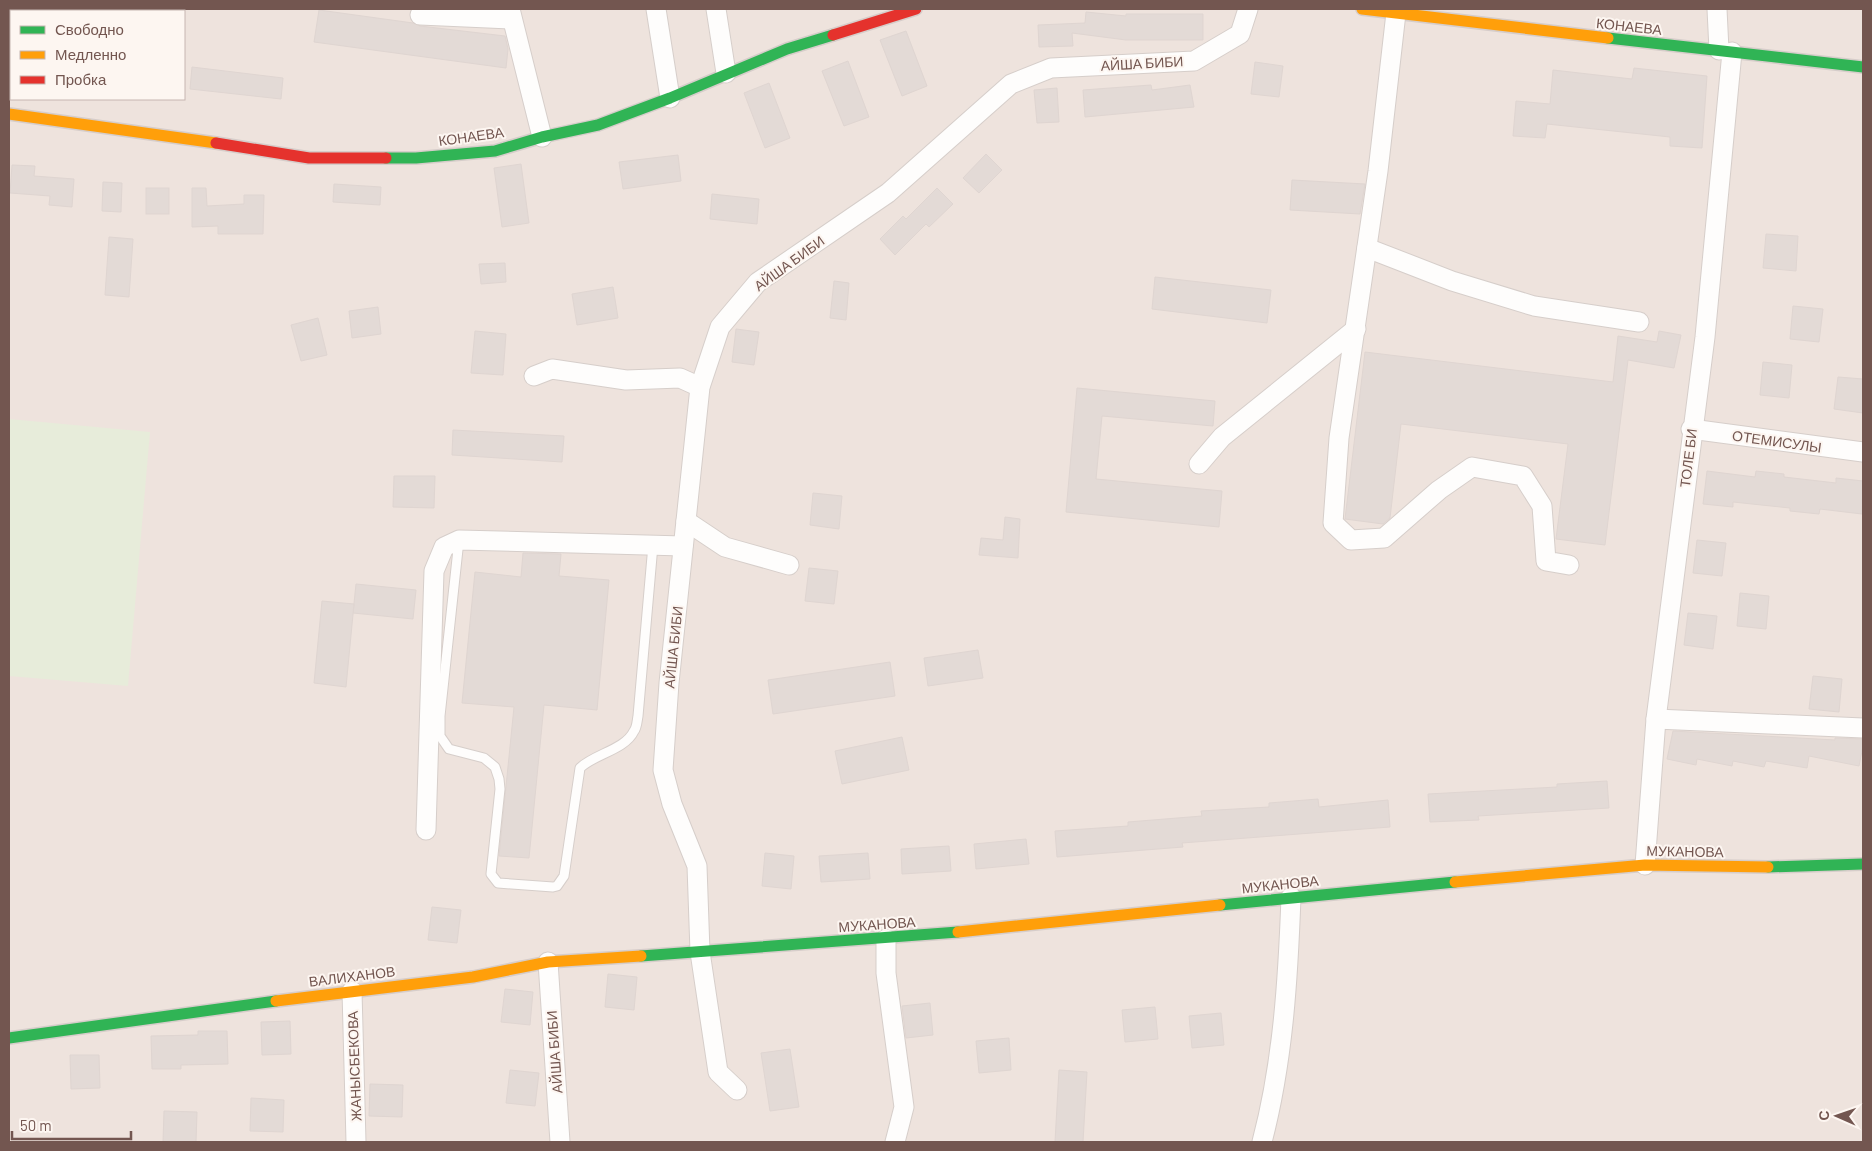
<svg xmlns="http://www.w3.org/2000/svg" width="1872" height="1151" viewBox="0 0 1872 1151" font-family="Barlow,sans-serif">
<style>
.residential{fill:#eee3dd;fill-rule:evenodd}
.green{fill:#e7ecda}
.building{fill:#e3dad6;stroke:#dfd5d1}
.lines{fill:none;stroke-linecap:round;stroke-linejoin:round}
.lane-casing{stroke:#d6ceca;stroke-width:11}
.street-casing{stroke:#d6ceca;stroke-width:21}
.fast-casing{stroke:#d6cdca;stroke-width:14}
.slow-casing{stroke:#d6cdca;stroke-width:14}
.jam-casing{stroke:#d6cdca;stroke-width:14}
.lane{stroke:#fefdfc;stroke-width:9}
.street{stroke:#fefdfc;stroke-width:19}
.fast{stroke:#30b455;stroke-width:11}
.slow{stroke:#ff9f0a;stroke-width:11}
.jam{stroke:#e5322d;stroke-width:11}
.labels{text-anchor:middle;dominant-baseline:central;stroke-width:4;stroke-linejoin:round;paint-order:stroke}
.street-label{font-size:14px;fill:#735650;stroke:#fdf6f1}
</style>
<rect width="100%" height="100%" fill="#f6f2ee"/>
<path class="residential" d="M9,9H1863V1142H9ZM11,11H184V99H11Z"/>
<polygon class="green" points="9,419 150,432 128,686 9,676"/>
<g class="building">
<polygon points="319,10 413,23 420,26 505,36 508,49 506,68 314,42"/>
<polygon points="1086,12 1126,16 1126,14 1203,14 1203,40 1126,40 1072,33 1073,46 1039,47 1038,25 1085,23"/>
<polygon points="906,31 927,86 902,96 880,40"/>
<polygon points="848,61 869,117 844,126 822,71"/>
<polygon points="1255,62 1283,66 1279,97 1251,94"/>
<polygon points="192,67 283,78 281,99 190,89"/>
<polygon points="1634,68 1707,76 1702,148 1670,146 1670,137 1547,124 1545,138 1513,136 1516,101 1550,104 1553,70 1632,79"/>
<polygon points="769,83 790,138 765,148 744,93"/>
<polygon points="1151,85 1152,90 1190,85 1194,107 1085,117 1083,90"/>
<polygon points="1057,88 1059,122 1037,123 1034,90"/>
<polygon points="986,154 1002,170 979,193 963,178"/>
<polygon points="678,155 681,181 623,189 619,162"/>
<polygon points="521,164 529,223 502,227 494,168"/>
<polygon points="12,165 35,166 34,176 74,179 72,207 49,205 50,196 10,193"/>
<polygon points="1292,180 1365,184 1360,214 1290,210"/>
<polygon points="103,182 122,183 121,212 102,211"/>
<polygon points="334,184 381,187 380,205 333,202"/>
<rect x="146" y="188" width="23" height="26"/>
<polygon points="192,188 206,188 207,206 244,204 244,195 264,195 263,234 218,234 218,226 192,227"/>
<polygon points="937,188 953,204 929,227 926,224 895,255 880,239 903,216 906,219"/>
<polygon points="712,194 759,199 757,224 710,219"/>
<polygon points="1766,234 1798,236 1796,271 1763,268"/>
<polygon points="109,237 133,239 129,297 105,295"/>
<polygon points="505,263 506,282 481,284 479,264"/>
<polygon points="1155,277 1271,290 1267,323 1152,309"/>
<polygon points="834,281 849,283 846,320 830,318"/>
<polygon points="613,287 618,318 577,325 572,294"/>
<polygon points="1793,306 1823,309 1819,342 1790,339"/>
<polygon points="378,307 381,334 352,338 349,311"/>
<polygon points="318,318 327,355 301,361 291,325"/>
<polygon points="736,329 759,332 754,365 732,362"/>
<polygon points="475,331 506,334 503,375 471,373"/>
<polygon points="1659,331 1681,335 1674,368 1628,360 1605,545 1556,539 1568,444 1401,424 1390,518 1383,524 1345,519 1365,352 1613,382 1618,336 1657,342"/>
<polygon points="1763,362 1792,365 1789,398 1760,395"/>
<polygon points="1838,377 1863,379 1863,413 1834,409"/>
<polygon points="1077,388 1215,401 1213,426 1102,416 1096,479 1222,491 1219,527 1066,512"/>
<polygon points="453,430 564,436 562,462 452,455"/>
<polygon points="1707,471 1755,477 1756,471 1784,474 1784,477 1836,483 1836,478 1863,481 1862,514 1820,509 1819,514 1790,511 1790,508 1733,502 1733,507 1703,504"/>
<polygon points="394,476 435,476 434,508 393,507"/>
<polygon points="813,493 842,496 839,529 810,525"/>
<polygon points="1005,517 1020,519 1018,558 979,555 981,538 1003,540"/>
<polygon points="1697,540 1726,543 1722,576 1693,573"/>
<polygon points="523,553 561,554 559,576 609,580 597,710 544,705 529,858 499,856 514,707 462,703 475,572 521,577"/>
<polygon points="809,568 838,571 834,604 805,601"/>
<polygon points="356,584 416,590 413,619 353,613"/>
<polygon points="1740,593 1769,596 1766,629 1737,626"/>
<polygon points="322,601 354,604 346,687 314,683"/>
<polygon points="1688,613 1717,616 1713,649 1684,645"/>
<polygon points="978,650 983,678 928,686 924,658"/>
<polygon points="890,662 895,696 773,714 768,680"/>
<polygon points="1813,676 1842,679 1839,712 1809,709"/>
<polygon points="1673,731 1835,740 1835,738 1863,739 1863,746 1859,766 1809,756 1807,768 1766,761 1764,767 1733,761 1732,766 1697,759 1696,765 1667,759"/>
<polygon points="902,737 909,770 842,784 835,751"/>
<polygon points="1607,781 1609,808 1478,816 1479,820 1430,822 1428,794 1557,787 1557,784"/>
<polygon points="1318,799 1319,807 1388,800 1390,827 1182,843 1183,847 1057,857 1055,831 1128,826 1128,822 1202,816 1201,811 1269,807 1269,803"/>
<polygon points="1026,839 1029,864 976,869 974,844"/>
<polygon points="949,846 951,871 902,874 901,849"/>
<polygon points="765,853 794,856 791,889 762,886"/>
<polygon points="868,853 870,879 821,882 819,856"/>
<polygon points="432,907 461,910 457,943 428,940"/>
<polygon points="608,974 637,977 634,1010 605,1007"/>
<polygon points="505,989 533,992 530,1025 501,1022"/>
<polygon points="930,1003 933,1035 906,1038 902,1006"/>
<polygon points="1155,1007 1158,1039 1125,1042 1122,1010"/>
<polygon points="1221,1013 1224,1045 1192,1048 1189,1016"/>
<polygon points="290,1021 291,1054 262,1055 261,1022"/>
<polygon points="198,1031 227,1031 228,1064 181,1065 181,1069 152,1069 151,1036 198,1035"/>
<polygon points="1009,1038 1011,1070 979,1073 976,1041"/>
<polygon points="790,1049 799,1107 770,1111 761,1053"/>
<polygon points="70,1055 99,1055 100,1088 71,1089"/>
<polygon points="510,1070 539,1073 535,1106 506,1103"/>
<polygon points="1059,1070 1087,1072 1083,1142 1055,1142"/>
<polygon points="370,1084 403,1085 402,1117 369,1116"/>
<polygon points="251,1098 284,1100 283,1132 250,1131"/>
<polygon points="164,1111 197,1112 196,1142 163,1142"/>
</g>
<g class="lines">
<defs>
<path id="lane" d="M459,540L440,716V736L449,749L484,758L495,767L499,779L500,789L491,874L498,883L553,887L557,886L564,876L580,768C594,754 625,750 634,731C637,727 637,721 638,716L653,545"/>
<g id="street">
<polyline points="510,9 542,137"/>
<polyline points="656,9 670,98"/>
<polyline points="716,9 726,73"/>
<polyline points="1717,9 1719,50"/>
<polyline points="1396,13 1378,171 1339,438 1333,523 1351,540 1384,538 1439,490 1472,467 1523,476 1542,506 1546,561 1569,565"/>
<polyline points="420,15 512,19"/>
<polyline points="1367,248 1452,281 1534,306 1639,322"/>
<polyline points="534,376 552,369 626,380 680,378 700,387"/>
<polyline points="1691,429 1863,452"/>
<polyline points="1199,464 1222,437 1356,329"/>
<polyline points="686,521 725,547 789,565"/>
<polyline points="1656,719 1863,728"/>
<polyline points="426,830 434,571 444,547 459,540 683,546"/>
<polyline points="1645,865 1656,719 1705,337 1732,52"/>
<polyline points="886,939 886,973 904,1107 895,1142"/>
<polyline points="548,962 560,1142"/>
<polyline points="352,991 356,1142"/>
<polyline points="737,1090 718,1072 700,952 697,866 672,804 663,770 669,683 700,387 720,327 758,282 888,193 1011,84 1051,68 1194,61 1240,34 1248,9"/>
<path d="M1262,1142C1283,1062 1288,980 1291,897"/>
</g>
<g id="fast">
<polyline points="1608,38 1863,67"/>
<polyline points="386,158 416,158 495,151 542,137 598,125 670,98 787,49 833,35"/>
<polyline points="1768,867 1863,864"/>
<polyline points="1220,905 1455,882"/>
<polyline points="641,956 958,932"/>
<polyline points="9,1038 276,1001"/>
</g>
<g id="slow">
<polyline points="1362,9 1608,38"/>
<polyline points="9,114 216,143"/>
<polyline points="1455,882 1645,865 1768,867"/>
<polyline points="958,932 1220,905"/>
<polyline points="276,1001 473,977 548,962 641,956"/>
</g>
<g id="jam">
<polyline points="833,35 916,9"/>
<polyline points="216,143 309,158 386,158"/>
</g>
</defs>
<use href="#lane" class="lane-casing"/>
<use href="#street" class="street-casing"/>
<use href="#fast" class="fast-casing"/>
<use href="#slow" class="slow-casing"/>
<use href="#jam" class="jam-casing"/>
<use href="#lane" class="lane"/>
<use href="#street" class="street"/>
<use href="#fast" class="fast"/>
<use href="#slow" class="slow"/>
<use href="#jam" class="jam"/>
</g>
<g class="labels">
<g class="street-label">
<text transform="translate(1629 26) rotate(6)">КОНАЕВА</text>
<text transform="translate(1142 63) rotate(-3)">АЙША БИБИ</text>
<text transform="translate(471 136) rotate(-8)">КОНАЕВА</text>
<text transform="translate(789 263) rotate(-36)">АЙША БИБИ</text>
<text transform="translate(1777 441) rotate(8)">ОТЕМИСУЛЫ</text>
<text transform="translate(1688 458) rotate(-83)">ТОЛЕ БИ</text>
<text transform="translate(673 647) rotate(-84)">АЙША БИБИ</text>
<text transform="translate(1685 851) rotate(1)">МУКАНОВА</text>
<text transform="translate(1280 884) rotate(-6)">МУКАНОВА</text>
<text transform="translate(877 924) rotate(-4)">МУКАНОВА</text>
<text transform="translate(352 976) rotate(-7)">ВАЛИХАНОВ</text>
<text transform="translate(554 1052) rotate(-94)">АЙША БИБИ</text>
<text transform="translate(354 1066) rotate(-92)">ЖАНЫСБЕКОВА</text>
</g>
</g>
<rect width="1872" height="1151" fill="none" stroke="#735650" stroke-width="20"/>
<rect x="10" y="10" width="175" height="90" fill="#fdf6f1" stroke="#c6b6b1"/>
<rect x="20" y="26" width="25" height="8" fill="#30b455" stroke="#c6b6b1"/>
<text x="55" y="35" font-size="15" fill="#735650">Свободно</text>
<rect x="20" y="51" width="25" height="8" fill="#ff9f0a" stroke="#c6b6b1"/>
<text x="55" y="60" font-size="15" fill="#735650">Медленно</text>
<rect x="20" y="76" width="25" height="8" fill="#e5322d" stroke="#c6b6b1"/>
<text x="55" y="85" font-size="15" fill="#735650">Пробка</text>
<g transform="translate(1837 1116) rotate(272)" stroke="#fdf6f1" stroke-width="4" paint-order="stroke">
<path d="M0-4L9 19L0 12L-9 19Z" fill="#735650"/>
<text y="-8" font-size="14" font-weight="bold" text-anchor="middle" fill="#735650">С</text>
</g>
<path d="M12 1131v8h119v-8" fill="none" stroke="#735650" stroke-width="2.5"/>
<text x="20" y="1131" font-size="15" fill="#735650" stroke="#fdf6f1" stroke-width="4" paint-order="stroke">50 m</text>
</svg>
